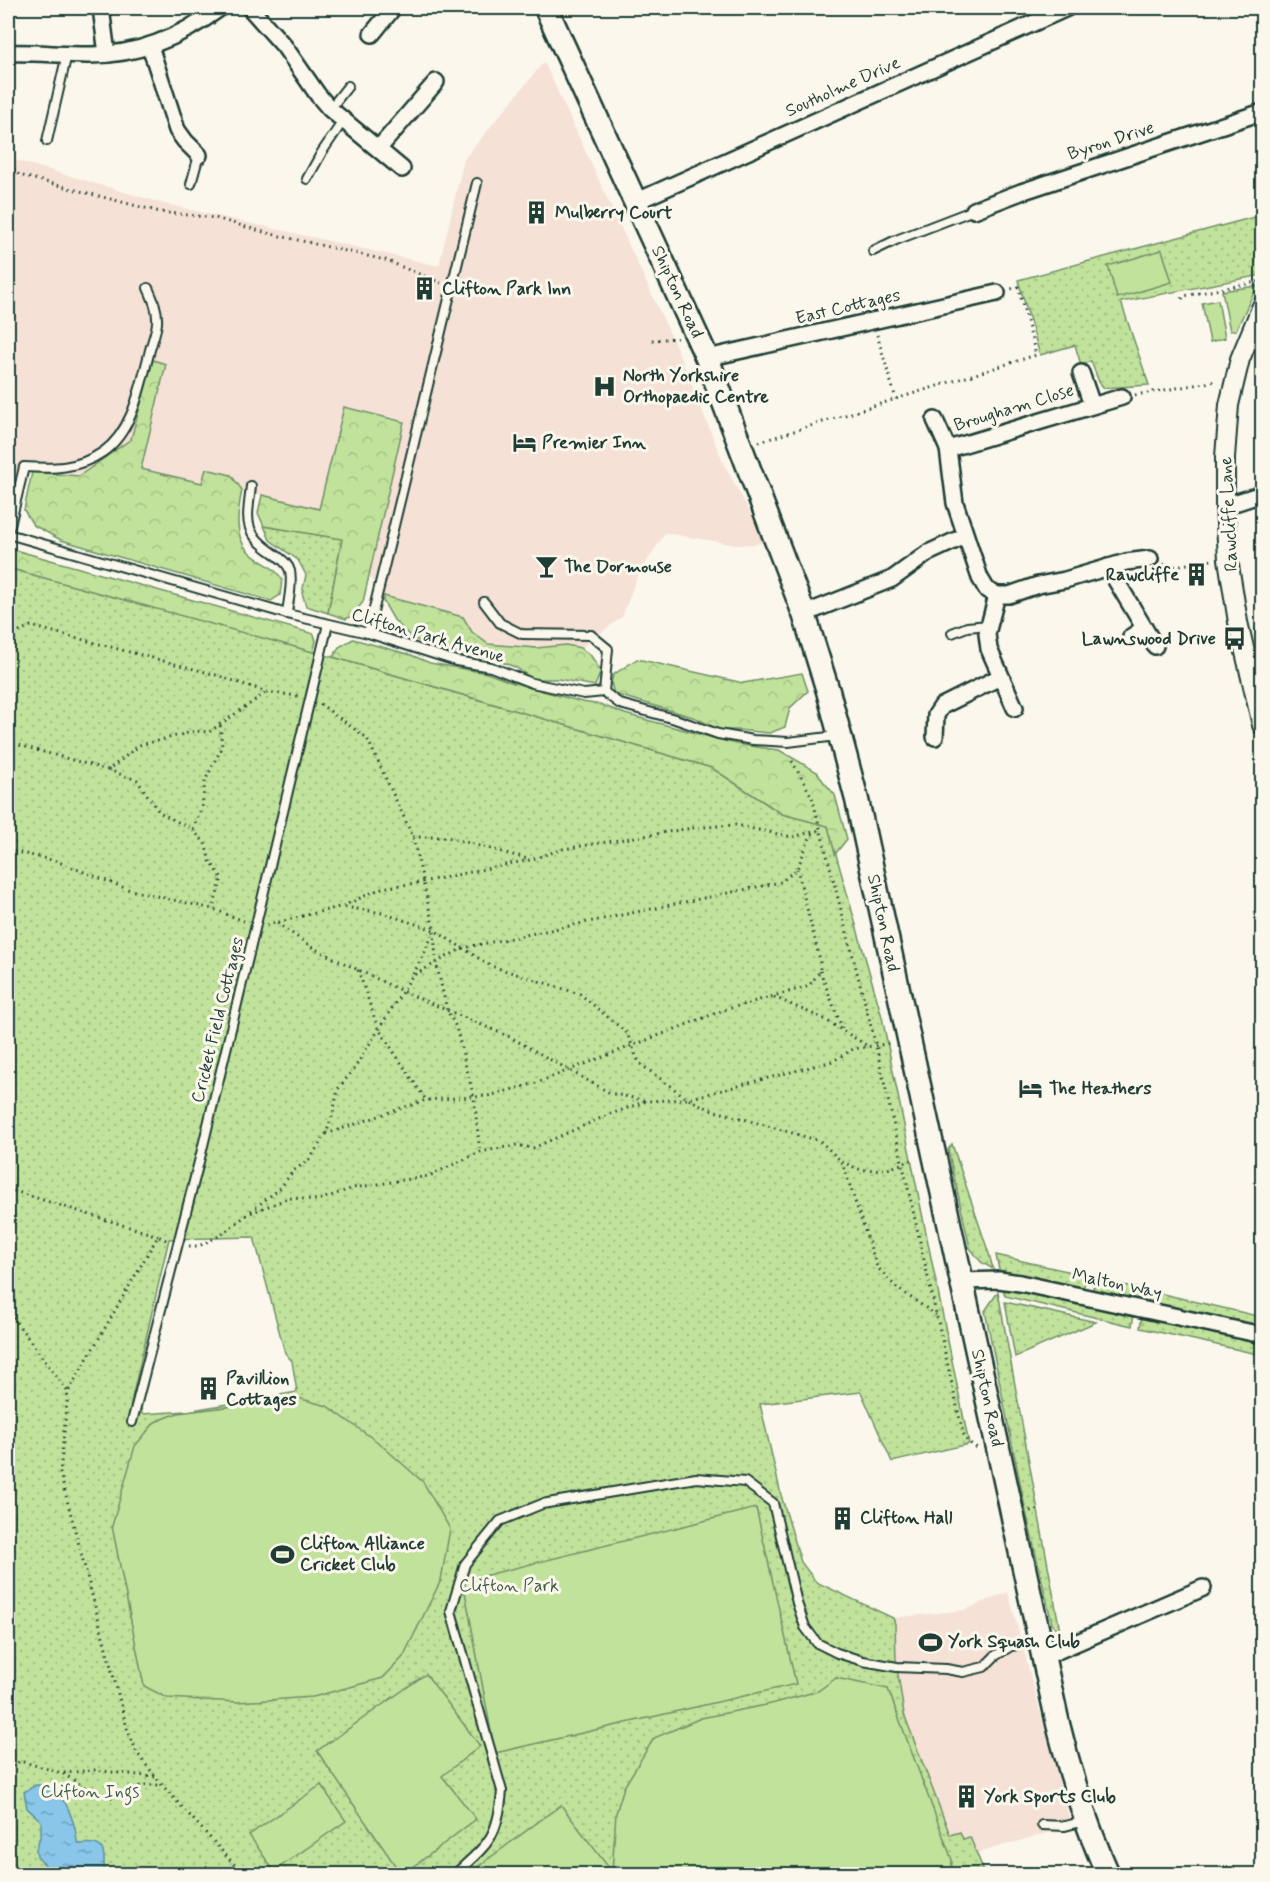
<svg xmlns="http://www.w3.org/2000/svg" width="1270" height="1882" viewBox="0 0 1270 1882" font-family="Mynerve,sans-serif">
<style>
.built{fill:#f5e1d5}
.grass{fill:url(#grass-dots);stroke:#709068;stroke-width:1.5;fill-rule:evenodd}
.forest{fill:url(#forest-crowns);stroke:#709068;stroke-width:1.5}
.garden{fill:#c0e29b;stroke:#709068;stroke-width:1.5}
.water{fill:url(#water-ripples);stroke:#5f8fa1;stroke-width:1.5}
.lines{fill:none;stroke-linecap:round;stroke-linejoin:round}
.service-casing{stroke:#1f3d34;stroke-width:12}
.minor-casing{stroke:#1f3d34;stroke-width:20}
.tertiary-casing{stroke:#1f3d34;stroke-width:22}
.primary-casing{stroke:#1f3d34;stroke-width:27}
.path{stroke:#1f3d34;stroke-width:3;stroke-dasharray:1.5 4.5;stroke-linecap:butt}
.service{stroke:#fbf7ec;stroke-width:8}
.minor{stroke:#fbf7ec;stroke-width:15}
.tertiary{stroke:#fbf7ec;stroke-width:18}
.primary{stroke:#fbf7ec;stroke-width:22}
.labels{text-anchor:middle;dominant-baseline:central;stroke-width:6;stroke-linejoin:round;paint-order:stroke}
.street-label{font-size:18px;fill:#1f3d34;stroke:#fbf7ec}
.poi-label{font-size:18px;font-weight:bold;fill:#1f3d34;stroke:#fbf7ec;text-anchor:start}
.park-label{font-size:18px;fill:#3f5e49;stroke:#fbf7ec}
</style>
<defs>
<pattern id="grass-dots" width="8" height="8" patternUnits="userSpaceOnUse" patternTransform="scale(1.5)"><rect width="8" height="8" fill="#c0e29b"/><path d="M2 2h.1M6 6h.1" fill="none" stroke="#a5c386" stroke-width="1.8" stroke-linecap="round"/></pattern>
<pattern id="forest-crowns" width="20" height="18" patternUnits="userSpaceOnUse" patternTransform="scale(1.5)"><rect width="20" height="18" fill="#c0e29b"/><path d="M2 6a3 3 0 1 1 6 0M12 15a3 3 0 1 1 6 0" fill="none" stroke="#a5c386"/></pattern>
<pattern id="water-ripples" width="26" height="14" patternUnits="userSpaceOnUse" patternTransform="scale(1.5)"><rect width="26" height="14" fill="#89c6e9"/><path d="M2 4q2-2 4 0t4 0M15 11q2-2 4 0t4 0" fill="none" stroke="#6fa2be"/></pattern>
</defs>
<rect width="100%" height="100%" fill="#fbf7ec"/>
<filter id="ink" filterUnits="userSpaceOnUse"><feTurbulence type="fractalNoise" baseFrequency=".0167" numOctaves="2"/><feDisplacementMap in="SourceGraphic" scale="12" xChannelSelector="R" yChannelSelector="G"/><feConvolveMatrix kernelMatrix="1 2 1 2 8 2 1 2 1" color-interpolation-filters="sRGB"/></filter>
<g filter="url(#ink)">
<g class="built">
<polygon points="544,62 677,349 723,462 766,543 738,545 665,533 637,577 622,617 581,648 566,645 536,648 488,644 472,632 463,617 384,596 342,539 262,495 242,490 8,470 8,441 12,421 8,419 8,158 165,204 439,266 464,159"/>
<polygon points="1008,1592 1071,1826 977,1853 970,1837 963,1840 956,1834 950,1835 904,1714 896,1661 895,1624 893,1618 964,1610"/>
</g>
<g class="grass">
<polygon points="1262,215 1262,275 1121,302 1149,385 1104,388 1099,382 1091,361 1081,365 1075,345 1040,355 1018,280"/>
<polygon points="264,526 342,539 328,613 306,606 302,593 306,575 298,560 270,540"/>
<path d="M8,568L333,657L712,768L782,814L828,826L882,1017L969,1444L892,1462L861,1392L760,1404L781,1495L801,1562L816,1582L893,1618L895,1624L896,1661L904,1714L950,1835L960,1832L963,1839L970,1837L985,1874H8ZM254,1237L285,1353L292,1361L297,1392L187,1411L142,1414L140,1400L132,1398L169,1239Z"/>
<polygon points="952,1144 989,1254 993,1269 981,1262 970,1248 948,1150"/>
<polygon points="996,1255 1089,1276 1082,1289 999,1270"/>
<polygon points="1094,1278 1141,1289 1136,1301 1093,1291"/>
<polygon points="1003,1288 1134,1314 1132,1326 1005,1296"/>
<polygon points="1150,1291 1262,1317 1262,1328 1148,1302"/>
<polygon points="998,1292 1060,1631 1052,1624 1026,1512 985,1311"/>
<polygon points="1005,1302 1096,1322 1015,1357"/>
<polygon points="1142,1316 1262,1342 1262,1355 1140,1328"/>
</g>
<g class="forest">
<path d="M153,360L166,364L141,469L202,483L206,469L231,475L242,490C238,510 233,537 249,552C260,563 272,564 282,579L280,595L271,601L61,540L33,525L24,510L32,472L79,476L131,439Z"/>
<polygon points="344,407 404,422 363,602 352,616 346,619 328,613 342,539 264,526 258,513 262,495 319,509"/>
<polygon points="8,548 314,634 316,641 313,652 8,568"/>
<polygon points="384,596 463,617 472,632 488,644 536,648 566,645 581,648 591,656 601,671 595,686 558,679 533,679 515,667 494,659 453,652 413,639 394,620 383,601"/>
<polygon points="353,639 411,655 430,663 487,673 511,682 582,702 602,705 625,714 736,744 779,750 817,772 823,781 835,795 847,839 835,854 828,826 782,814 712,768 333,657 339,647"/>
<polygon points="637,659 743,683 802,673 808,691 790,708 785,727 770,733 737,730 719,730 696,718 614,694 611,683 613,675"/>
</g>
<g class="garden">
<polygon points="1162,250 1172,282 1117,298 1108,266"/>
<polygon points="1257,286 1236,330 1230,331 1222,291"/>
<polygon points="1218,300 1225,338 1210,342 1202,303"/>
<polygon points="298,1398 327,1406 379,1443 423,1482 450,1529 441,1580 403,1657 383,1678 313,1697 238,1702 167,1698 144,1686 112,1526 135,1446 155,1422 178,1413"/>
<polygon points="756,1508 796,1684 495,1753 463,1581"/>
<polygon points="426,1674 480,1746 442,1776 476,1819 404,1874 401,1874 317,1751"/>
<polygon points="836,1678 888,1689 952,1860 951,1874 468,1874 561,1805 612,1872 616,1813 624,1787 654,1738 701,1718 771,1704 818,1691"/>
<polygon points="321,1785 346,1821 274,1871 249,1835"/>
</g>
<path class="water" d="M36,1785C42,1785 49,1785 54,1789C67,1799 76,1826 77,1842L80,1844C107,1841 104,1851 104,1874H54L37,1857L36,1849L41,1834V1821L27,1808L24,1792Z"/>
<g class="lines">
<defs>
<g id="service">
<polyline points="330,109 348,86"/>
<polyline points="47,141 67,54"/>
<polyline points="307,179 322,152 343,121"/>
<polyline points="191,184 199,155"/>
<polyline points="873,251 896,240 974,210"/>
<path d="M251,486C247,522 242,532 275,554C281,559 288,563 290,571C293,584 288,601 287,614"/>
<polyline points="8,534 287,614 368,633 456,661 491,667 532,683 584,694 604,692 620,704 675,719 718,734 753,740 788,742 837,736"/>
<path d="M8,534L24,467C53,469 78,469 103,452C133,431 140,387 149,354C151,344 156,333 157,323C158,310 153,299 148,288"/>
<polyline points="484,602 500,623 522,634 591,635 608,649 604,692"/>
<polyline points="368,633 477,183"/>
<polyline points="952,633 967,627 989,625"/>
<polyline points="132,1422 201,1154 328,624"/>
<polyline points="1042,1825 1065,1826 1084,1821"/>
<path d="M455,1874C488,1844 498,1838 502,1791L451,1611L465,1564L500,1521L542,1504L696,1478L745,1482L773,1503L797,1603L805,1627L817,1643L837,1653L863,1661L897,1667L946,1669L963,1672L984,1667L995,1656L1011,1646L1038,1641"/>
</g>
<g id="minor">
<polyline points="101,8 107,54"/>
<polyline points="250,8 284,46 318,95 330,109 402,169"/>
<polyline points="372,34 393,8"/>
<polyline points="150,46 177,130 185,141 199,155"/>
<path d="M8,53C34,52 60,55 87,55C137,56 181,37 220,8"/>
<polyline points="379,148 436,82"/>
<polyline points="635,202 1067,8"/>
<polyline points="974,210 1021,192 1262,112"/>
<polyline points="707,358 997,293"/>
<polyline points="1081,373 1092,405"/>
<polyline points="935,420 948,449 955,503 980,578 987,590 997,595"/>
<polyline points="948,449 1122,397"/>
<polyline points="1225,506 1262,494"/>
<polyline points="1108,567 1155,646"/>
<polyline points="997,595 1009,595 1038,585 1065,580 1126,562 1150,559"/>
<polyline points="997,595 987,634 989,649 1015,708"/>
<polyline points="804,614 892,579 928,553 965,536"/>
<polyline points="1131,637 1144,628"/>
<polyline points="935,737 936,715 942,706 1000,677"/>
<polyline points="962,1281 999,1280 1020,1283 1262,1335"/>
<polyline points="1043,1657 1203,1588"/>
</g>
<polyline id="tertiary" points="1262,306 1240,359 1229,405 1225,457 1225,506 1228,559 1238,622 1262,725"/>
<path id="primary" d="M546,8L707,358L804,614L828,691L857,800L1058,1724C1071,1776 1086,1826 1108,1874"/>
</defs>
<use href="#service" class="service-casing"/>
<use href="#minor" class="minor-casing"/>
<use href="#tertiary" class="tertiary-casing"/>
<use href="#primary" class="primary-casing"/>
<g class="path">
<polyline points="8,152 13,168 19,175 160,212 215,218 267,233 385,260 441,283"/>
<polyline points="1182,299 1184,296 1262,281"/>
<polyline points="877,335 896,399"/>
<polyline points="652,340 677,338"/>
<polyline points="1135,395 1217,381"/>
<polyline points="759,442 1036,355 1018,287 1011,289"/>
<polyline points="1163,564 1169,567 1212,560"/>
<polyline points="8,637 31,626 213,674 267,692 298,696"/>
<polyline points="320,704 367,738 413,837 434,930 436,962 447,1010 456,1027 474,1098 480,1152"/>
<polyline points="8,742 108,770 140,745 196,731 209,732 267,692"/>
<polyline points="792,761 812,797 876,1046 963,1433 967,1441 977,1448"/>
<polyline points="108,770 137,780 159,812 193,830 205,843 210,861 222,878 213,908"/>
<polyline points="193,829 202,807 205,781 222,747 220,723"/>
<polyline points="413,837 447,837 528,859"/>
<polyline points="8,850 56,861 130,890 213,909 244,921"/>
<polyline points="345,907 382,913 434,930 491,966 580,994 627,1033 639,1063 688,1099 712,1110 820,1141 842,1162 861,1170 888,1169 915,1159"/>
<polyline points="277,923 313,948 402,991 510,1037 610,1093 647,1101"/>
<polyline points="267,925 343,906 382,888 422,882 529,860 563,849 692,828 735,825 792,837 820,830"/>
<polyline points="358,970 378,1028 426,1100"/>
<polyline points="820,971 842,1028"/>
<polyline points="413,974 423,956 434,931"/>
<polyline points="774,997 824,1019 866,1045"/>
<polyline points="326,1134 426,1100 488,1096 536,1083 724,1010 809,986 820,971 820,960 797,869"/>
<polyline points="842,1162 877,1267 897,1288 936,1315"/>
<polyline points="8,1189 158,1236"/>
<polyline points="251,1211 280,1188 293,1171 309,1160 326,1134 333,1114 338,1089 354,1069 412,976 463,948 781,882 797,869 811,835 816,832"/>
<polyline points="166,1240 158,1236 68,1392 60,1473 127,1728 137,1753 162,1785 243,1874"/>
<polyline points="189,1246 199,1246 221,1235 248,1214 289,1198 319,1200 353,1188 429,1176 480,1152 517,1145 533,1148 608,1115 647,1101 688,1099 833,1061 853,1049 892,1043"/>
<polyline points="8,1316 11,1315 68,1392"/>
<polyline points="1030,1511 1039,1509"/>
<polyline points="8,1770 20,1761 62,1773 86,1788 110,1798 143,1785 161,1785"/>
<polyline points="64,1773 94,1770 155,1777"/>
</g>
<use href="#service" class="service"/>
<use href="#minor" class="minor"/>
<use href="#tertiary" class="tertiary"/>
<use href="#primary" class="primary"/>
</g>
</g>
<defs>
<symbol id="building-bare" viewBox="-9 -9 18 18"><path d="M-4-6H4V6H1V3H-1V6H-4ZM-2.5-4.3h1.7v1.8h-1.7ZM.8-4.3h1.7v1.8H.8ZM-2.5-1h1.7V.8h-1.7ZM.8-1h1.7V.8H.8Z" fill="#1f3d34" stroke="#fbf7ec" stroke-width="2.5" paint-order="stroke"/></symbol>
<symbol id="hospital-bare" viewBox="-9 -9 18 18"><path d="M-5-5h3v3.5h4V-5h3V5h-3V1.5h-4V5h-3Z" fill="#1f3d34" stroke="#fbf7ec" stroke-width="2.5" paint-order="stroke"/></symbol>
<symbol id="hotel-bare" viewBox="-9 -9 18 18"><path d="M-6-4.5h1.5V1H6V5H4.5V3h-9V5H-6ZM-4 0a1.8 1.8 0 1 1 3.6 0ZM.5 0V-2.5h3Q6-2.5 6 0Z" fill="#1f3d34" stroke="#fbf7ec" stroke-width="2.5" paint-order="stroke"/></symbol>
<symbol id="bar-bare" viewBox="-9 -9 18 18"><path d="M-6-5H6L.8 .8V4.5H3.5V6h-7V4.5H-.8V.8Z" fill="#1f3d34" stroke="#fbf7ec" stroke-width="2.5" paint-order="stroke"/></symbol>
<symbol id="bus-bare" viewBox="-9 -9 18 18"><path d="M-5-6H5V4H4V6H2V4H-2V6H-4V4H-5ZM-3.5-4V0h7V-4ZM-3.5 1.2v1.5H-2V1.2ZM2 1.2v1.5H3.5V1.2Z" fill="#1f3d34" stroke="#fbf7ec" stroke-width="2.5" paint-order="stroke"/></symbol>
<symbol id="stadium-bare" viewBox="-9 -9 18 18"><path d="M0-5a6.5 5 0 1 0 0 10a6.5 5 0 1 0 0-10ZM-3.5-1.8h7v3.6h-7Z" fill="#1f3d34" stroke="#fbf7ec" stroke-width="2.5" paint-order="stroke"/></symbol>
</defs>
<g fill-rule="evenodd">
<use href="#building-bare" x="520" y="196" width="33" height="33"/>
<use href="#building-bare" x="408" y="272" width="33" height="33"/>
<use href="#hospital-bare" x="588" y="370" width="33" height="33"/>
<use href="#hotel-bare" x="508" y="426" width="33" height="33"/>
<use href="#bar-bare" x="530" y="550" width="33" height="33"/>
<use href="#building-bare" x="1180" y="558" width="33" height="33"/>
<use href="#bus-bare" x="1218" y="622" width="33" height="33"/>
<use href="#hotel-bare" x="1014" y="1072" width="33" height="33"/>
<use href="#building-bare" x="192" y="1372" width="33" height="33"/>
<use href="#building-bare" x="826" y="1502" width="33" height="33"/>
<use href="#stadium-bare" x="266" y="1538" width="33" height="33"/>
<use href="#stadium-bare" x="914" y="1626" width="33" height="33"/>
<use href="#building-bare" x="950" y="1780" width="33" height="33"/>
</g>
<g class="labels">
<g class="street-label">
<text transform="translate(843 87) rotate(-24)">Southolme Drive</text>
<text transform="translate(1111 141) rotate(-18)">Byron Drive</text>
<text transform="translate(677 292) rotate(65)">Shipton Road</text>
<text transform="translate(848 307) rotate(-13)">East Cottages</text>
<text transform="translate(1014 408) rotate(-17)">Brougham Close</text>
<text transform="translate(1229 514) rotate(-93)">Rawcliffe Lane</text>
<text transform="translate(428 636) rotate(16)">Clifton Park Avenue</text>
<text transform="translate(883 923) rotate(78)">Shipton Road</text>
<text transform="translate(218 1020) rotate(-76)">Cricket Field Cottages</text>
<text transform="translate(1117 1284) rotate(12)">Malton Way</text>
<text transform="translate(987 1398) rotate(78)">Shipton Road</text>
</g>
<g class="poi-label">
<text x="555" y="213">Mulberry Court</text>
<text x="442" y="289">Clifton Park Inn</text>
<text x="623" y="376">North Yorkshire<tspan x="623" dy="21">Orthopaedic Centre</tspan></text>
<text x="542" y="443">Premier Inn</text>
<text x="564" y="567">The Dormouse</text>
<text x="1179" y="575" text-anchor="end">Rawcliffe</text>
<text x="1216" y="639" text-anchor="end">Lawnswood Drive</text>
<text x="1049" y="1089">The Heathers</text>
<text x="226" y="1379">Pavillion<tspan x="226" dy="21">Cottages</tspan></text>
<text x="860" y="1518">Clifton Hall</text>
<text x="300" y="1544">Clifton Alliance<tspan x="300" dy="21">Cricket Club</tspan></text>
<text x="948" y="1642">York Squash Club</text>
<text x="984" y="1797">York Sports Club</text>
</g>
<g class="park-label">
<text x="509" y="1586">Clifton Park</text>
<text x="90" y="1792">Clifton Ings</text>
</g>
</g>
<rect width="1270" height="1882" fill="none" stroke="#fbf7ec" stroke-width="30"/>
<rect x="15" y="15" width="1240" height="1852" fill="none" stroke="#1f3d34" stroke-width="2" filter="url(#ink)"/>
</svg>
